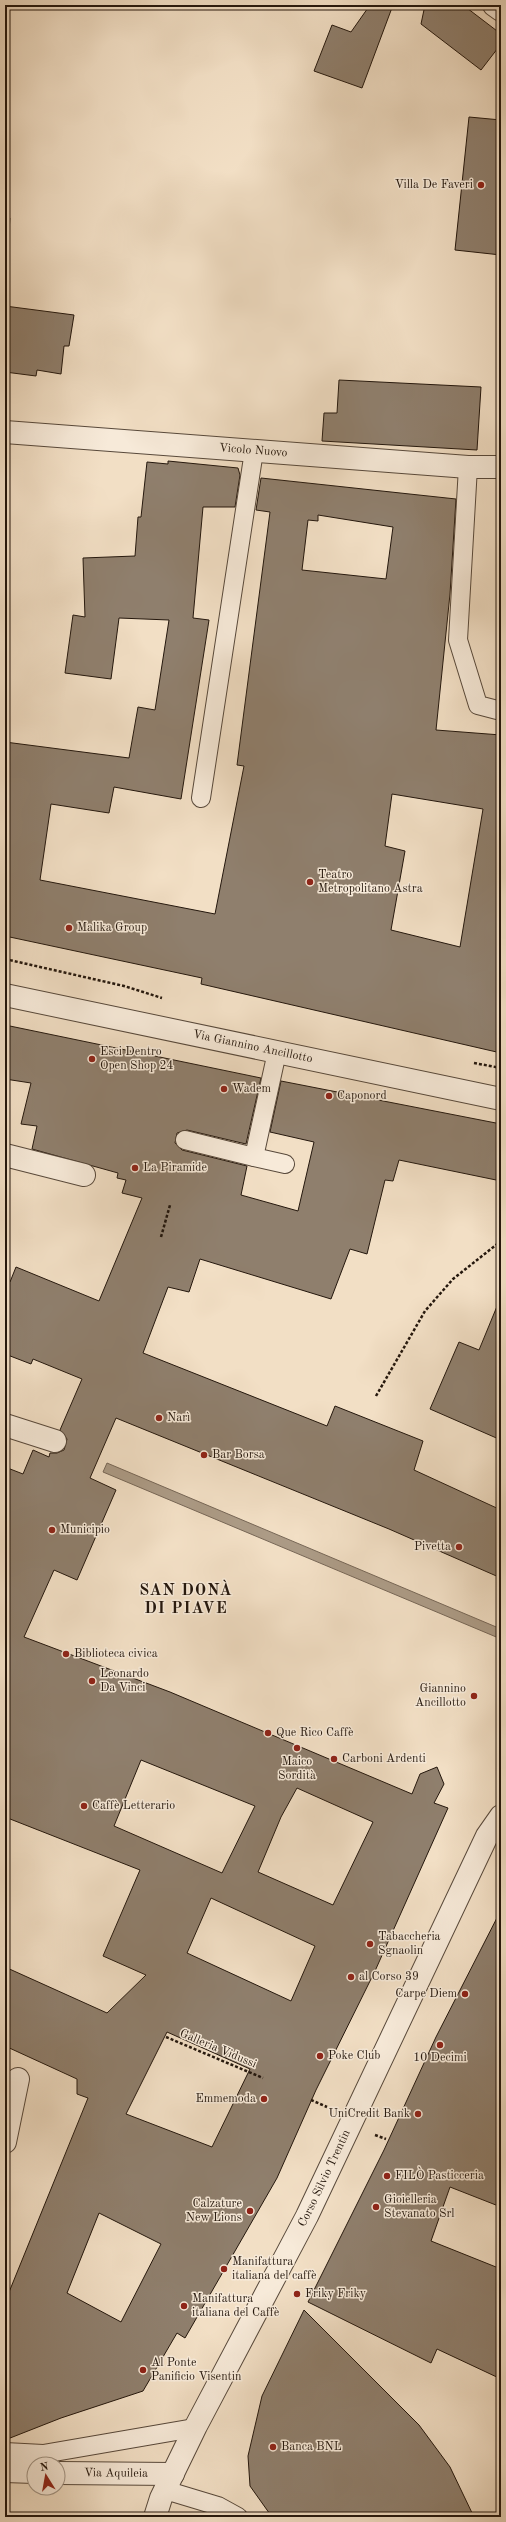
<svg xmlns="http://www.w3.org/2000/svg" width="506" height="2522" viewBox="0 0 506 2522" font-family="'Old Standard TT',serif">
<style>
.water{fill:#ac9b86;stroke:#766656}
.building{fill:#8f7f6d;stroke:#24170d;fill-rule:evenodd}
.lines{fill:none;stroke-linecap:round;stroke-linejoin:round}
.service-casing{stroke:#58493b;stroke-width:20}
.minor-casing{stroke:#58493b;stroke-width:24}
.tertiary-casing{stroke:#58493b;stroke-width:24}
.path{stroke:#24170d;stroke-width:2.5;stroke-dasharray:3 2;stroke-linecap:butt}
.service{stroke:#f7ead9;stroke-width:18}
.minor{stroke:#f7ead9;stroke-width:22}
.tertiary{stroke:#f7ead9;stroke-width:22}
.poi-dot{fill:#8f2418;stroke:#f7ead9;stroke-width:1.5}
.labels{text-anchor:middle;dominant-baseline:central;stroke-width:3;stroke-linejoin:round;paint-order:stroke}
.poi-label{font-size:12px;fill:#24170d;stroke:#f7ead9;text-anchor:start}
.street-label{font-size:12px;fill:#24170d;stroke:#f7ead9}
.district-label{font-size:16px;font-weight:bold;letter-spacing:1px;fill:#24170d;stroke:#f7ead9}
</style>
<rect width="100%" height="100%" fill="#f2dfc5"/>
<filter id="stains"><feTurbulence type="fractalNoise" baseFrequency=".005" numOctaves="4"/><feColorMatrix values="0 0 0 0 .2 0 0 0 0 .09 0 0 0 0 .02 0 0 0 .5 -.17"/></filter>
<radialGradient id="worn" r=".72"><stop offset=".6" stop-color="#630" stop-opacity="0"/><stop offset="1" stop-color="#630" stop-opacity=".3"/></radialGradient>
<g class="water">
<polygon points="5,213 10,218 6,270 5,270"/>
<polygon points="107,1463 501,1629 501,1639 103,1472"/>
</g>
<g class="building">
<polygon points="370,5 393,5 362,88 314,71 332,25 351,32"/>
<polygon points="425,5 463,5 501,34 501,44 481,70 421,24"/>
<polygon points="469,117 501,120 501,255 455,250"/>
<polygon points="5,306 74,315 69,346 64,346 61,374 37,370 36,376 5,372"/>
<polygon points="339,380 481,387 477,450 322,441 324,413 337,413"/>
<path d="M168,461L238,468L240,475L235,507H203L193,618L209,620L181,799L114,787L109,813L51,804L40,880L215,914L244,766L237,765L270,512L256,510L261,478L456,499L450,594L436,730L501,735V1053L201,984L202,978L5,936V742L129,758L138,707L155,710L169,620L119,618L111,679L65,673L73,615L85,617L83,558L135,556L138,517H141L147,462L168,464ZM318,515L393,527L386,579L302,570L308,520L318,521ZM392,794L483,809L460,947L391,930L405,851L385,846Z"/>
<path d="M5,1025L261,1078L246,1144L187,1130L177,1133L175,1143L182,1150L247,1166L241,1195L298,1211L314,1142L270,1132L281,1081L501,1124V1181L399,1160L393,1181L385,1180L367,1254L350,1249L331,1299L200,1259L189,1292L168,1287L143,1353L327,1426L335,1406L423,1441L414,1470L501,1510V1578L389,1529L116,1418L90,1478L116,1490L77,1580L54,1570L24,1637L170,1692L412,1794L420,1774L437,1767L444,1784L434,1803L448,1808L375,1971L316,2090L277,2178L185,2338L177,2333L143,2391L61,2418L5,2440V2302L88,2098L77,2094V2079L5,2046V1967L107,2013L146,1975L103,1956L140,1870L5,1817V1467L23,1474L33,1450L49,1457L50,1453H57L64,1450L67,1439L60,1430L82,1379L33,1359L31,1364L5,1354V1280L10,1282L16,1267L99,1301L142,1198L122,1193L126,1180L117,1178L118,1173L32,1149L37,1126L21,1124L31,1083L5,1079ZM141,1760L255,1806L222,1873L114,1826ZM297,1788L373,1822L333,1905L258,1872L281,1817ZM211,1898L315,1946L291,2001L187,1953ZM167,2032L250,2069L212,2147L126,2114ZM99,2213L161,2244L121,2322L67,2293Z"/>
<polygon points="500,1299 501,1299 501,1440 430,1409 459,1342 479,1350"/>
<polygon points="501,1910 501,2207 450,2187 431,2241 501,2269 501,2379 437,2349 431,2363 308,2302 384,2150 436,2037"/>
<polygon points="304,2310 419,2425 450,2467 474,2517 272,2517 250,2486 248,2456 262,2396"/>
</g>
<g class="lines">
<defs>
<g id="service">
<polyline points="468,467 458,640 478,705 501,711"/>
<polyline points="201,798 254,451"/>
<polyline points="277,1052 254,1157 285,1164"/>
<polyline points="185,1140 254,1157"/>
<polyline points="5,2452 43,2454 194,2428"/>
<polyline points="165,2490 218,2506 238,2517"/>
</g>
<g id="minor">
<path id="s1" d="M5,432L468,467H501"/>
<polyline points="5,1155 84,1175"/>
<polyline points="5,1425 55,1441"/>
<polyline points="5,2142 18,2079"/>
</g>
<g id="tertiary">
<polyline points="494,5 501,10"/>
<path id="s2" d="M5,995L501,1099"/>
<polyline points="5,2471 34,2472"/>
<path id="s3" d="M58,2473L173,2474"/>
<path id="s4" d="M155,2517L161,2498L196,2426L307,2216L487,1836L501,1816"/>
</g>
</defs>
<use href="#service" class="service-casing"/>
<use href="#minor" class="minor-casing"/>
<use href="#tertiary" class="tertiary-casing"/>
<g class="path">
<polyline points="5,959 124,986 162,998"/>
<polyline points="474,1063 501,1068"/>
<polyline points="161,1237 170,1205"/>
<polyline points="376,1396 425,1311 453,1279 501,1241"/>
<polyline points="166,2037 263,2078"/>
<polyline points="311,2100 327,2107"/>
<polyline points="375,2135 386,2139"/>
</g>
<use href="#service" class="service"/>
<use href="#minor" class="minor"/>
<use href="#tertiary" class="tertiary"/>
</g>
<g class="poi-dot">
<circle cx="481" cy="185" r="4"/>
<circle cx="310" cy="882" r="4"/>
<circle cx="69" cy="928" r="4"/>
<circle cx="92" cy="1059" r="4"/>
<circle cx="224" cy="1089" r="4"/>
<circle cx="329" cy="1096" r="4"/>
<circle cx="135" cy="1168" r="4"/>
<circle cx="159" cy="1418" r="4"/>
<circle cx="204" cy="1455" r="4"/>
<circle cx="52" cy="1530" r="4"/>
<circle cx="459" cy="1547" r="4"/>
<circle cx="66" cy="1654" r="4"/>
<circle cx="92" cy="1681" r="4"/>
<circle cx="474" cy="1696" r="4"/>
<circle cx="268" cy="1733" r="4"/>
<circle cx="297" cy="1748" r="4"/>
<circle cx="334" cy="1759" r="4"/>
<circle cx="84" cy="1806" r="4"/>
<circle cx="370" cy="1944" r="4"/>
<circle cx="351" cy="1977" r="4"/>
<circle cx="465" cy="1994" r="4"/>
<circle cx="440" cy="2045" r="4"/>
<circle cx="320" cy="2056" r="4"/>
<circle cx="264" cy="2099" r="4"/>
<circle cx="418" cy="2114" r="4"/>
<circle cx="387" cy="2176" r="4"/>
<circle cx="376" cy="2207" r="4"/>
<circle cx="250" cy="2211" r="4"/>
<circle cx="224" cy="2269" r="4"/>
<circle cx="297" cy="2294" r="4"/>
<circle cx="184" cy="2306" r="4"/>
<circle cx="143" cy="2370" r="4"/>
<circle cx="273" cy="2447" r="4"/>
</g>
<g class="labels">
<g class="poi-label">
<text x="473" y="185" text-anchor="end">Villa De Faveri</text>
<text x="318" y="875">Teatro<tspan x="318" dy="14">Metropolitano Astra</tspan></text>
<text x="77" y="928">Malika Group</text>
<text x="100" y="1052">Esci Dentro<tspan x="100" dy="14">Open Shop 24</tspan></text>
<text x="232" y="1089">Wadem</text>
<text x="337" y="1096">Caponord</text>
<text x="143" y="1168">La Piramide</text>
<text x="167" y="1418">Narì</text>
<text x="212" y="1455">Bar Borsa</text>
<text x="60" y="1530">Municipio</text>
<text x="451" y="1547" text-anchor="end">Pivetta</text>
<text x="74" y="1654">Biblioteca civica</text>
<text x="100" y="1674">Leonardo<tspan x="100" dy="14">Da Vinci</tspan></text>
<text x="466" y="1689" text-anchor="end">Giannino<tspan x="466" dy="14">Ancillotto</tspan></text>
<text x="276" y="1733">Que Rico Caffè</text>
<text x="342" y="1759">Carboni Ardenti</text>
<text x="297" y="1762" text-anchor="middle">Maico<tspan x="297" dy="14">Sordità</tspan></text>
<text x="92" y="1806">Caffè Letterario</text>
<text x="378" y="1937">Tabaccheria<tspan x="378" dy="14">Sgnaolin</tspan></text>
<text x="359" y="1977">al Corso 39</text>
<text x="457" y="1994" text-anchor="end">Carpe Diem</text>
<text x="328" y="2056">Poke Club</text>
<text x="440" y="2058" text-anchor="middle">10 Decimi</text>
<text x="256" y="2099" text-anchor="end">Emmemoda</text>
<text x="410" y="2114" text-anchor="end">UniCredit Bank</text>
<text x="395" y="2176">FILÒ Pasticceria</text>
<text x="384" y="2200">Gioielleria<tspan x="384" dy="14">Stevanato Srl</tspan></text>
<text x="242" y="2204" text-anchor="end">Calzature<tspan x="242" dy="14">New Lions</tspan></text>
<text x="232" y="2262">Manifattura<tspan x="232" dy="14">italiana del caffè</tspan></text>
<text x="305" y="2294">Friky Friky</text>
<text x="192" y="2299">Manifattura<tspan x="192" dy="14">italiana del Caffè</tspan></text>
<text x="151" y="2363">Al Ponte<tspan x="151" dy="14">Panificio Visentin</tspan></text>
<text x="281" y="2447">Banca BNL</text>
</g>
<g class="street-label">
<text stroke="none"><textPath href="#s1" startOffset="249">Vicolo Nuovo</textPath></text>
<text stroke="none"><textPath href="#s2" startOffset="253">Via Giannino Ancillotto</textPath></text>
<text transform="translate(218 2049) rotate(23)">Galleria Vidussi</text>
<text stroke="none"><textPath href="#s4" startOffset="379">Corso Silvio Trentin</textPath></text>
<text stroke="none"><textPath href="#s3" startOffset="58">Via Aquileia</textPath></text>
</g>
<g class="district-label">
<text x="186" y="1591">SAN DONÀ<tspan x="186" dy="18">DI PIAVE</tspan></text>
</g>
</g>
<rect width="506" height="2522" fill="none" stroke="#f2dfc5" stroke-width="20"/>
<rect x="6" y="6" width="494" height="2510" fill="none" stroke="#24170d" stroke-width="2"/>
<rect x="10" y="10" width="486" height="2502" fill="none" stroke="#24170d"/>
<g transform="translate(46 2476) rotate(349)"><circle r="19" fill="#f7ead9" stroke="#a39687"/>
<path d="M0-3L7 15L0 10L-7 15Z" fill="#8f2418"/>
<text y="-6" font-size="11" font-weight="bold" text-anchor="middle" fill="#24170d">N</text>
</g>
<rect width="100%" height="100%" filter="url(#stains)"/>
<rect width="100%" height="100%" fill="url(#worn)"/>
</svg>
